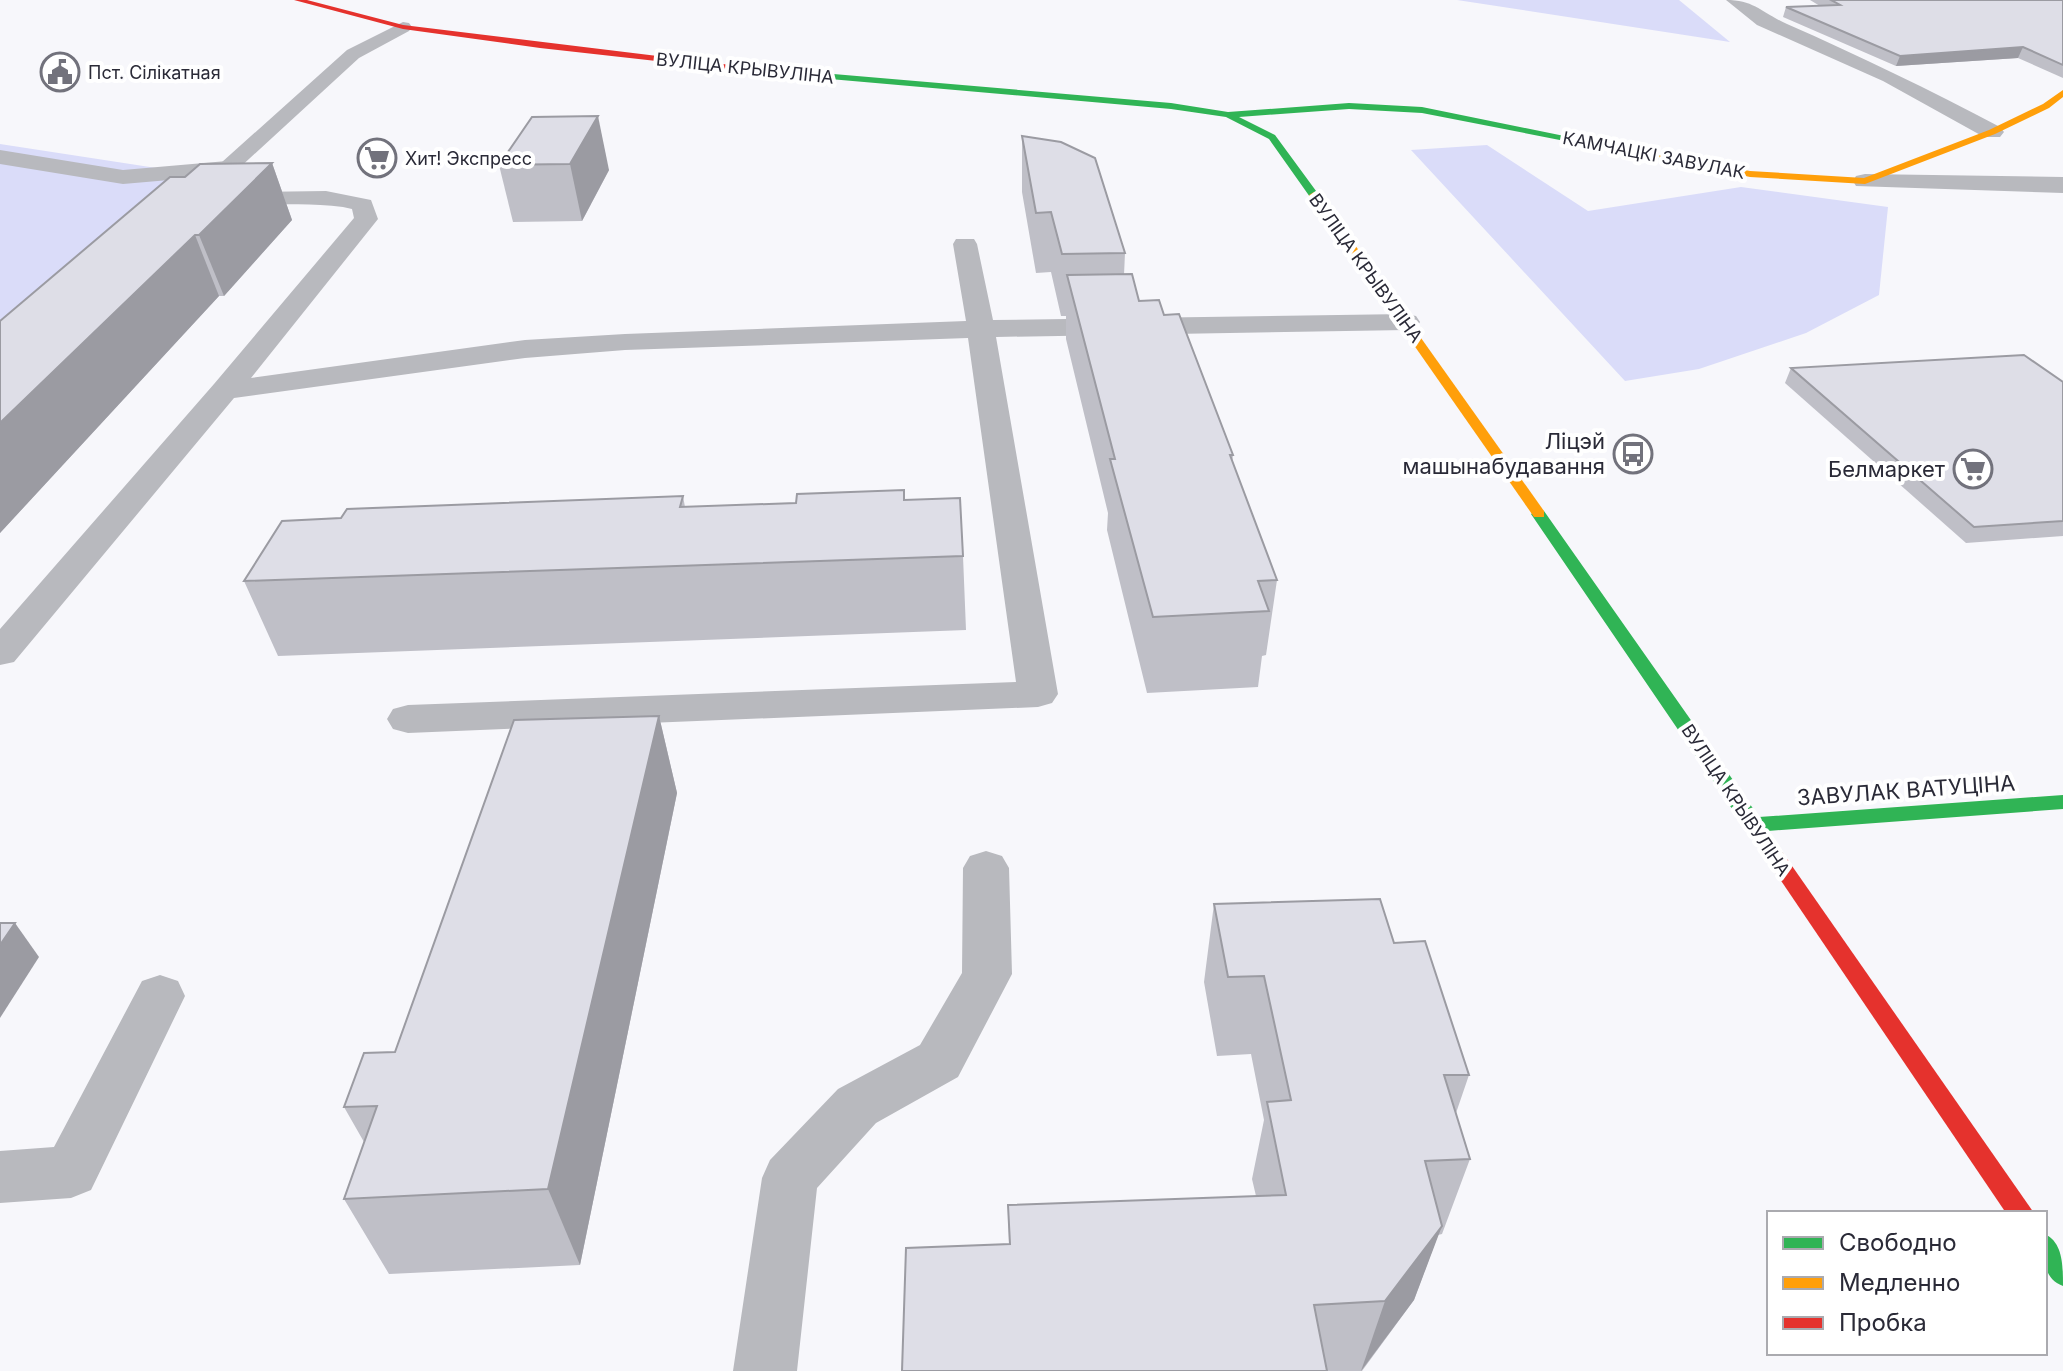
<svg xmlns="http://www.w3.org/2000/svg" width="2063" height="1371" viewBox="0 0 2063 1371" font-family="Inter,sans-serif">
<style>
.green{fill:#dadcf9}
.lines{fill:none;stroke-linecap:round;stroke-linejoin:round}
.lane{fill:#b8b9be;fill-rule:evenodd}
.street{fill:#b8b9be;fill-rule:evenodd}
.fast{fill:#30b455;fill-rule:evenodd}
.slow{fill:#ff9f0a;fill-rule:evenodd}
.jam{fill:#e5322d;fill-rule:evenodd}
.wall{fill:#bfbfc7}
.shaded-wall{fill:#9b9ba2}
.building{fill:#dedee7;stroke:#9b9ba2;stroke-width:2}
.labels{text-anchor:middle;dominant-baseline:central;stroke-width:8;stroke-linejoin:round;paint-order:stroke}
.far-street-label{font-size:18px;fill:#2a2a37;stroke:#fff}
.far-poi-label{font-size:18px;fill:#2a2a37;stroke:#fff;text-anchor:start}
.poi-label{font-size:22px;fill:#2a2a37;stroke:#fff;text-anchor:end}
.street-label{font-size:22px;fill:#2a2a37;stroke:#fff}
</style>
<rect width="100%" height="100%" fill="#f7f7fb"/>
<g class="green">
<polygon points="1457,0 1679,0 1730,42"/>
<polygon points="0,144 202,175 0,362"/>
<polygon points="1487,145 1588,211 1741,187 1888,207 1879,295 1806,333 1699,369 1625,381 1411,150"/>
</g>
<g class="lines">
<g class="lane">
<path d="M403,22L409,23L412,27L409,31L359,58L224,182V188L250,192L326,191L371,200L378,219L251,378L525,340L625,334L966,321L953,244L956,239H974L977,244L993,320L1406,314L1416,316L1420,322L1416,328L1406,330L996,337L1058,694L1052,703L1038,707L408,733L393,729L387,719L393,709L408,705L1016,682L968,338L625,350L525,358L234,398L14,662L0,665V629L214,384L354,218L352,209L343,207C296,201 251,209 205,197L202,192V180L347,50Z"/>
<polygon points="986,851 1002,856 1009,868 1012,974 958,1077 876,1123 817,1188 797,1371 733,1371 762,1178 770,1160 838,1089 920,1045 962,973 963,868 970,856"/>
<polygon points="160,975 178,981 185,996 91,1190 71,1198 0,1203 0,1151 54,1147 142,981"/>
</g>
<g class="street">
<path d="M1726,0C1755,0 1762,13 1787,24C1860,56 1930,90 2000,127L2004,132L2000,137H1984L1883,81L1757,25Z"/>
<polygon points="0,150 123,170 227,161 236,163 239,168 236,173 227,175 123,184 0,164"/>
<polygon points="1865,174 2063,177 2063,193 1856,186 1853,181 1856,176"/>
</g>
<g class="fast">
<polygon points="810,72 1171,103 1228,112 1349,103 1422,107 1667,157 1662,160 1422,113 1349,109 1239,117 1275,135 1319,195 1314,198 1310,197 1269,139 1226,117 1171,109 807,77"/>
<polygon points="1539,509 1544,511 1759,817 2063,795 2063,809 1768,831 1786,858 1783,863 1769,863 1531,514"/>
<path d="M2045,1234C2063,1243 2063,1265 2063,1286C2040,1277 2045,1255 2045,1234Z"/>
</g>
<g class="slow">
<polygon points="2063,90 2063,97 2049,108 1995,134 1865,184 1750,177 1657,157 1662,154 1750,171 1864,178 1989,130 2043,104"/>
<polygon points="1314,192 1318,193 1544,511 1544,517 1534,517 1309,195"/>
</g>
<g class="jam">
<polygon points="294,0 307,0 403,25 814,75 810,78 540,48 403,29"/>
<polygon points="1776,850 1783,853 2034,1213 2006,1213 1769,863 1766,858 1769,853"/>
</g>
</g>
<g class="wall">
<polygon points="1810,0 2063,0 2063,78 2018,58 1896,66 1783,17 1786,7 1820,6"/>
<polygon points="532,117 609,170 582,221 513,222 499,165"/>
<polygon points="1022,136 1125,253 1124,275 1139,301 1164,315 1233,455 1232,463 1277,580 1266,655 1262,656 1258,687 1147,693 1107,530 1108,513 1066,339 1066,316 1061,316 1051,272 1036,273 1022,192"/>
<polygon points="272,163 292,220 224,296 219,296 0,533 0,321 185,177"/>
<polygon points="1791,368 2063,382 2063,536 1966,543 1785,383"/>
<polygon points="683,496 685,507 905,500 963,556 966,630 278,656 244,581 341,518"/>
<polygon points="659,716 677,793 580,1265 389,1274 344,1199 364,1142 344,1107 395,1052"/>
<polygon points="1214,904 1394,943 1469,1075 1456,1113 1470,1159 1442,1234 1438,1235 1414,1300 1362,1371 902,1371 1009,1244 1008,1205 1256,1196 1252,1179 1264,1120 1251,1054 1217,1056 1204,982"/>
</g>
<g class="shaded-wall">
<polygon points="2023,47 2018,58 1896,66 1900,56"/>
<polygon points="598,116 609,170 582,221 570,164"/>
<polygon points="272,163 292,220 224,296 199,235"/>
<polygon points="195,235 219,296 0,533 0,423"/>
<polygon points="659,716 677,793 580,1265 548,1189"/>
<polygon points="15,923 39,957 0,1018 0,945"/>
<polygon points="1442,1226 1414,1300 1361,1371 1385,1301"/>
</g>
<g class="building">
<polygon points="1831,0 2063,0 2063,65 2023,47 1900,56 1786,7 1840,5"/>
<polygon points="598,116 570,164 499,165 532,117"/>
<polygon points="1022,136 1061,142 1095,158 1125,253 1062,254 1051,212 1036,213"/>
<polygon points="272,163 199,235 195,235 0,423 0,321 170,177 185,177 200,164"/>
<polygon points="1132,274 1139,301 1159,300 1164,315 1179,314 1233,455 1230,455 1277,580 1258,581 1269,611 1153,617 1110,459 1115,459 1067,275"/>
<polygon points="2024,355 2063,382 2063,521 1974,527 1791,368"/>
<polygon points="904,490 904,500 960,498 963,556 244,581 282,521 341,518 347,509 683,496 680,507 796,503 797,494"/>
<polygon points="659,716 548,1189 344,1199 377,1106 344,1107 364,1053 395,1052 514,720"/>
<polygon points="1380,899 1394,943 1425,941 1469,1075 1444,1075 1470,1159 1425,1161 1442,1226 1385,1301 1314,1305 1327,1371 902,1371 906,1248 1010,1244 1008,1205 1286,1195 1267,1102 1291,1100 1264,976 1228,977 1214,904"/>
<polygon points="0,923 15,923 0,945"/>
</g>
<defs>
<symbol id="civic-ring" viewBox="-11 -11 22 22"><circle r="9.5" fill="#fff" stroke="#72727c" stroke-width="1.5"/><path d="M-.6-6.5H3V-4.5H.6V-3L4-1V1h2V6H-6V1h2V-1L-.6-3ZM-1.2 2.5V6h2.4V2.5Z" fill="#72727c"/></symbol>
<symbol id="supermarket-ring" viewBox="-11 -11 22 22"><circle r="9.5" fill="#fff" stroke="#72727c" stroke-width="1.5"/><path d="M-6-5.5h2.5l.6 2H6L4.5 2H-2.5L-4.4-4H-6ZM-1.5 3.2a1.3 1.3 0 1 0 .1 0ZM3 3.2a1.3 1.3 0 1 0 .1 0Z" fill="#72727c"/></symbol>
<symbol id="bus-ring" viewBox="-11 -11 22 22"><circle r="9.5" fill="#fff" stroke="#72727c" stroke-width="1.5"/><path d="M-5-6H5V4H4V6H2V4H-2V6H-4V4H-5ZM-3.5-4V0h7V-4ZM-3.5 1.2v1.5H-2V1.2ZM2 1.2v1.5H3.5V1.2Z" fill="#72727c"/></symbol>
</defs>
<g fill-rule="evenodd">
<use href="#civic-ring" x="38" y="50" width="44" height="44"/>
<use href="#supermarket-ring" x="355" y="136" width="44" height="44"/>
<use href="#bus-ring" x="1611" y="432" width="44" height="44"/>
<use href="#supermarket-ring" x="1951" y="447" width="44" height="44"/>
</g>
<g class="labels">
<g class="far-street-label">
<text transform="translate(745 68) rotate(6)">ВУЛІЦА КРЫВУЛІНА</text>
<text transform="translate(1654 155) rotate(11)">КАМЧАЦКІ ЗАВУЛАК</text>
<text transform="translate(1366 268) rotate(54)">ВУЛІЦА КРЫВУЛІНА</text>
<text transform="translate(1736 800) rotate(56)">ВУЛІЦА КРЫВУЛІНА</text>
</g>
<g class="far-poi-label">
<text x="88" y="72">Пст. Сілікатная</text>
<text x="405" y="158">Хит! Экспресс</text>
</g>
<g class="poi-label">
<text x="1605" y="441">Ліцэй<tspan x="1605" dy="25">машынабудавання</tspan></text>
<text x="1945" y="469">Белмаркет</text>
</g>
<g class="street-label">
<text transform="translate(1906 790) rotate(-4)">ЗАВУЛАК ВАТУЦІНА</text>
</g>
</g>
<rect x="1767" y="1211" width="280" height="144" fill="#ffffff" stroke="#aaaaaf" stroke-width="2"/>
<rect x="1783" y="1237" width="40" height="12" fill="#30b455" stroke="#aaaaaf" stroke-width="2"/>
<text x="1839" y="1251" font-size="24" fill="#2a2a37">Свободно</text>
<rect x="1783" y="1277" width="40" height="12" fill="#ff9f0a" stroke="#aaaaaf" stroke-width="2"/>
<text x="1839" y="1291" font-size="24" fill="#2a2a37">Медленно</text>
<rect x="1783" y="1317" width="40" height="12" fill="#e5322d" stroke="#aaaaaf" stroke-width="2"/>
<text x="1839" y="1331" font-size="24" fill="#2a2a37">Пробка</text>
</svg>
